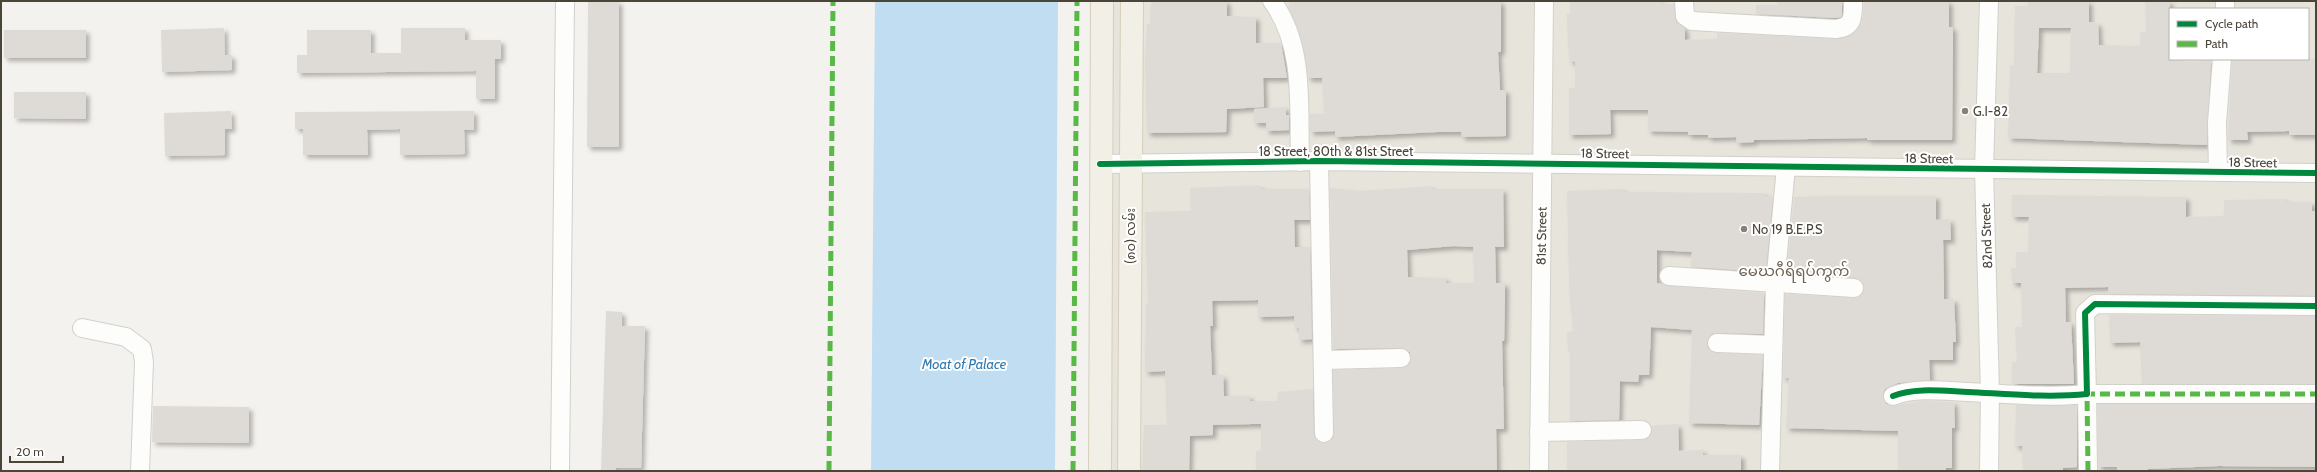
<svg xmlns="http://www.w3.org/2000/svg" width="2317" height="472" viewBox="0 0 2317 472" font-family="Cabin,'Noto Sans Myanmar',sans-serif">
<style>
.residential{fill:#e7e4dc;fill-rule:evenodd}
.water{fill:#c0ddf1}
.building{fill:#dedbd6;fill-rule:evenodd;filter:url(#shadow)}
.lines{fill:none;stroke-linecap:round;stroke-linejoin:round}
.minor-casing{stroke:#d2d0cb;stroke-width:20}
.major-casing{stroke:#d6cebb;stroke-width:24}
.minor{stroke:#fdfdfc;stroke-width:18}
.major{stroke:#f2efe6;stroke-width:22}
.quiet{stroke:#58b947;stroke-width:5;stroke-dasharray:10 5;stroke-linecap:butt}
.cycleway-casing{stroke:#fff;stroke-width:8}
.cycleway{stroke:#00873e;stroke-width:6}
.poi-dot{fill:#868178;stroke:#fff;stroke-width:1.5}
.labels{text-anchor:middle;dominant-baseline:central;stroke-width:4;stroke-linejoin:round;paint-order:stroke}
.poi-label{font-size:13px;fill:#4b4439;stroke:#fff;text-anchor:start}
.street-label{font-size:13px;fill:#4b4439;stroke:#fff}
.water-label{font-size:14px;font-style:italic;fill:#2e7ab2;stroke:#fff}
.quarter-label{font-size:15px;fill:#6e6250;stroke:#fff}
</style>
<defs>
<filter id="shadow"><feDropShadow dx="3.5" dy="3.5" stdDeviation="2" flood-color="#0004"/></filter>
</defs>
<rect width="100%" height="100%" fill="#f4f2ee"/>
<path class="residential" d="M1099,1H2316V471H1096ZM2170,9H2308V59H2170Z"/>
<polygon class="water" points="875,1 1058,1 1055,471 871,471"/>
<g class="building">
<polygon points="588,1 619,1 619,147 587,147"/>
<polygon points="1151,1 1227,1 1227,16 1256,17 1256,43 1281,43 1287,78 1263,78 1264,107 1227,109 1226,132 1147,133 1145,60 1147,24 1150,24"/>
<polygon points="1289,1 1501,1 1501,52 1498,52 1500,90 1506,90 1506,136 1462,137 1461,132 1437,132 1335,137 1335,131 1310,132 1310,114 1324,114 1322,78 1308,78 1301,36 1289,9"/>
<polygon points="1570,1 1661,1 1661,4 1674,4 1676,21 1685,29 1685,40 1717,39 1717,33 1838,39 1851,35 1858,29 1863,17 1864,1 1949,1 1949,27 1953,27 1953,49 1952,140 1867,140 1867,138 1754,140 1754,142 1737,143 1736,137 1708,138 1708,135 1688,135 1688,132 1648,131 1648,110 1610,110 1611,134 1569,135 1569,88 1575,88 1575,61 1570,62 1568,44 1567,14 1570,14"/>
<polygon points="1777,1 1842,1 1842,14 1841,17 1835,18 1756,14 1756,5 1777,5"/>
<path d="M2027,1H2089V22L2098,23L2099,45L2140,46V32H2146L2145,1H2170V59H2179L2178,62L2211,61L2207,145L2008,138L2010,65H2014L2015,6H2028ZM2039,28H2071L2070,73H2037Z"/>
<polygon points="224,28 225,55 232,55 232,70 162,72 161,30"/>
<polygon points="401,28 465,28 465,40 501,40 501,59 495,59 495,99 476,99 476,71 297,73 297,55 307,55 307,30 371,30 371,53 401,53"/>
<rect x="4" y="30" width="82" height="28"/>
<polygon points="2232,59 2316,59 2316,135 2289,135 2289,131 2247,132 2248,140 2228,140"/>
<polygon points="14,92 86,92 86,119 14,118"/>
<polygon points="1286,107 1286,115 1289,115 1289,130 1266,131 1266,123 1254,123 1254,109"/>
<polygon points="231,111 232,129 225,129 225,155 165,156 164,113"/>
<polygon points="474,111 474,130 464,130 465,154 400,155 400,129 367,130 368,155 303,155 303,129 295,129 295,112"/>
<path d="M1242,186H1261V189H1309L1310,220H1294L1295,247H1310L1312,339L1299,340V328H1295L1294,316L1258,317V300L1212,301L1213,326H1210L1212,375H1223L1224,396H1250V401H1277L1278,392L1313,389L1314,434L1319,442L1324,443L1330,442L1334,433L1333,370L1402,368L1410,363L1411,358L1410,352L1401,348L1333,349L1330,188L1361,191L1432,186V189H1503L1504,247H1495L1496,283H1505V299L1504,341H1502L1504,429H1496L1497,471H1256V451L1261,450V424H1252L1213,425V435L1190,436L1189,471L1142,470L1144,425H1167L1165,371L1145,372L1146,304H1148L1145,212L1191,211L1190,188ZM1454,246L1473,247L1474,283H1446V278L1408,277L1407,250Z"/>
<polygon points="1623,189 1623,192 1765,193 1765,196 1773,197 1766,272 1691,267 1692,252 1657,250 1657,283 1668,286 1764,293 1763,334 1717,333 1712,334 1707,342 1708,348 1716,353 1763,355 1759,425 1689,423 1692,330 1651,327 1649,375 1639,375 1638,382 1620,381 1619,420 1570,421 1570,349 1568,349 1567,332 1573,331 1569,288 1567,191"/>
<polygon points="2012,195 2186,197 2186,217 2224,216 2224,200 2286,199 2286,202 2312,202 2312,211 2316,211 2316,296 2109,294 2108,287 2065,288 2066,322 2071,322 2074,384 2012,384 2012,362 2017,362 2015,327 2022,327 2021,283 2012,283 2011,268 2016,268 2016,252 2028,252 2029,217 2012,217"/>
<polygon points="1824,196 1936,196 1936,220 1950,219 1951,240 1943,240 1944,287 1944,299 1954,299 1956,342 1953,342 1953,360 1929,360 1930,380 1898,383 1885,389 1883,394 1886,404 1891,406 1921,401 1954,402 1955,428 1952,428 1952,468 1946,468 1946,471 1898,471 1898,431 1786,428 1789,378 1783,378 1785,294 1853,298 1859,297 1864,289 1863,283 1855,278 1787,273 1794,197"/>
<polygon points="606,311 622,312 622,326 645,326 641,468 616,468 615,471 601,471"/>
<polygon points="2109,315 2316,316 2316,384 2142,384 2140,342 2110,343"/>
<polygon points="2098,404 2316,404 2316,467 2219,466 2148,469 2148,471 2117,471 2117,467 2098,467"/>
<polygon points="2016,405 2077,405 2077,467 2063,468 2063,471 2023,471 2022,446 2015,446"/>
<polygon points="153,406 249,407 249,443 152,442"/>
<polygon points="1678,424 1679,451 1703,450 1703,455 1741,455 1741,471 1567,471 1567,442 1643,440 1651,435 1651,426"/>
</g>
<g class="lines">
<defs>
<g id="minor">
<path d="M1272,1C1306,47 1298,108 1300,162"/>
<path d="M1684,1L1685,16L1692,21L1836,29C1854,27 1853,16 1853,1"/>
<polyline points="1989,1 1984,169 1990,393 1989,471"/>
<polyline points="2225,9 2225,1"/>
<polyline points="1319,161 1324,433"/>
<polyline points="1100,164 1319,161 2316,173"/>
<polyline points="2218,172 2217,123 2222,59"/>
<polyline points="1669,276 1854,288"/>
<polyline points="82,328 126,337 142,349 144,362 140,471"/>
<polyline points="1717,343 1773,345"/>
<polyline points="1324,360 1401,358"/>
<path d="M1893,396C1915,387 1944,391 1968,392C2008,394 2048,398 2087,394L2085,313L2095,304L2316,306"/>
<polyline points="1539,432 1642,430"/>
<polyline points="560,471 565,1"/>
<polyline points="1539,471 1544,1"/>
<polyline points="1770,471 1775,284 1786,167"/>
<polyline points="2088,471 2087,394 2316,394"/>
</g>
<g id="major">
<polyline points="1100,471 1102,1"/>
<polyline points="1129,471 1132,1"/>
</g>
</defs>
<use href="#minor" class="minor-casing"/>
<use href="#major" class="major-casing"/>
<use href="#minor" class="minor"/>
<use href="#major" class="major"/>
<g class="quiet">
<polyline points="829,471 833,1"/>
<polyline points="1073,471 1077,1"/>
<polyline points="2088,471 2087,394 2316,394"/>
</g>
<defs>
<g id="cycleway">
<polyline points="1100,164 1319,161 2316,173"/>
<path d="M1893,396C1915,387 1944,391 1968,392C2008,394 2048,398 2087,394L2085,313L2095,304L2316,306"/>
</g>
</defs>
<use href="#cycleway" class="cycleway-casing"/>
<use href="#cycleway" class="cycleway"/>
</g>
<g class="poi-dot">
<circle cx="1965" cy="111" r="4"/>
<circle cx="1744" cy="229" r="4"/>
</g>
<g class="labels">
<g class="poi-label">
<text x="1973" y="111">G.I-82</text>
<text x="1752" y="229">No 19 B.E.P.S</text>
</g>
<g class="street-label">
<text x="1336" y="151">18 Street, 80th &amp; 81st Street</text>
<text transform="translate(1605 153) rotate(1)">18 Street</text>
<text transform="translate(1929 158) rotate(1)">18 Street</text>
<text transform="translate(2253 162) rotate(1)">18 Street</text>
<text transform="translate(1130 236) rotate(-90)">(၈၀) လမ်း</text>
<text transform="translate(1541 236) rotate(-89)">81st Street</text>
<text transform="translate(1986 236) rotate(-92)">82nd Street</text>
</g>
<g class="water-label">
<text x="964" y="364">Moat of Palace</text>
</g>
<g class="quarter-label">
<text x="1794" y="271">မေဃဂီရိရပ်ကွက်</text>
</g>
</g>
<rect width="2317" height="472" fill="none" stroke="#4b4439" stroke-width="4"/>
<rect x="2169" y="8" width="140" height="52" fill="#ffffff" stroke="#b7b4b0"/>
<rect x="2177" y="21" width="20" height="6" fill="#00873e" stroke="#b7b4b0"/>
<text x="2205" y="28" font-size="12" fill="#4b4439">Cycle path</text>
<rect x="2177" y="41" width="20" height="6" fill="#58b947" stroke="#b7b4b0"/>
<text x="2205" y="48" font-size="12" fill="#4b4439">Path</text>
<path d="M10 456v6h53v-6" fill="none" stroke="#4b4439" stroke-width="2"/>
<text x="16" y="456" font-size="12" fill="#4b4439" stroke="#ffffff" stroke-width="3" paint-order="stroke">20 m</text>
</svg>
